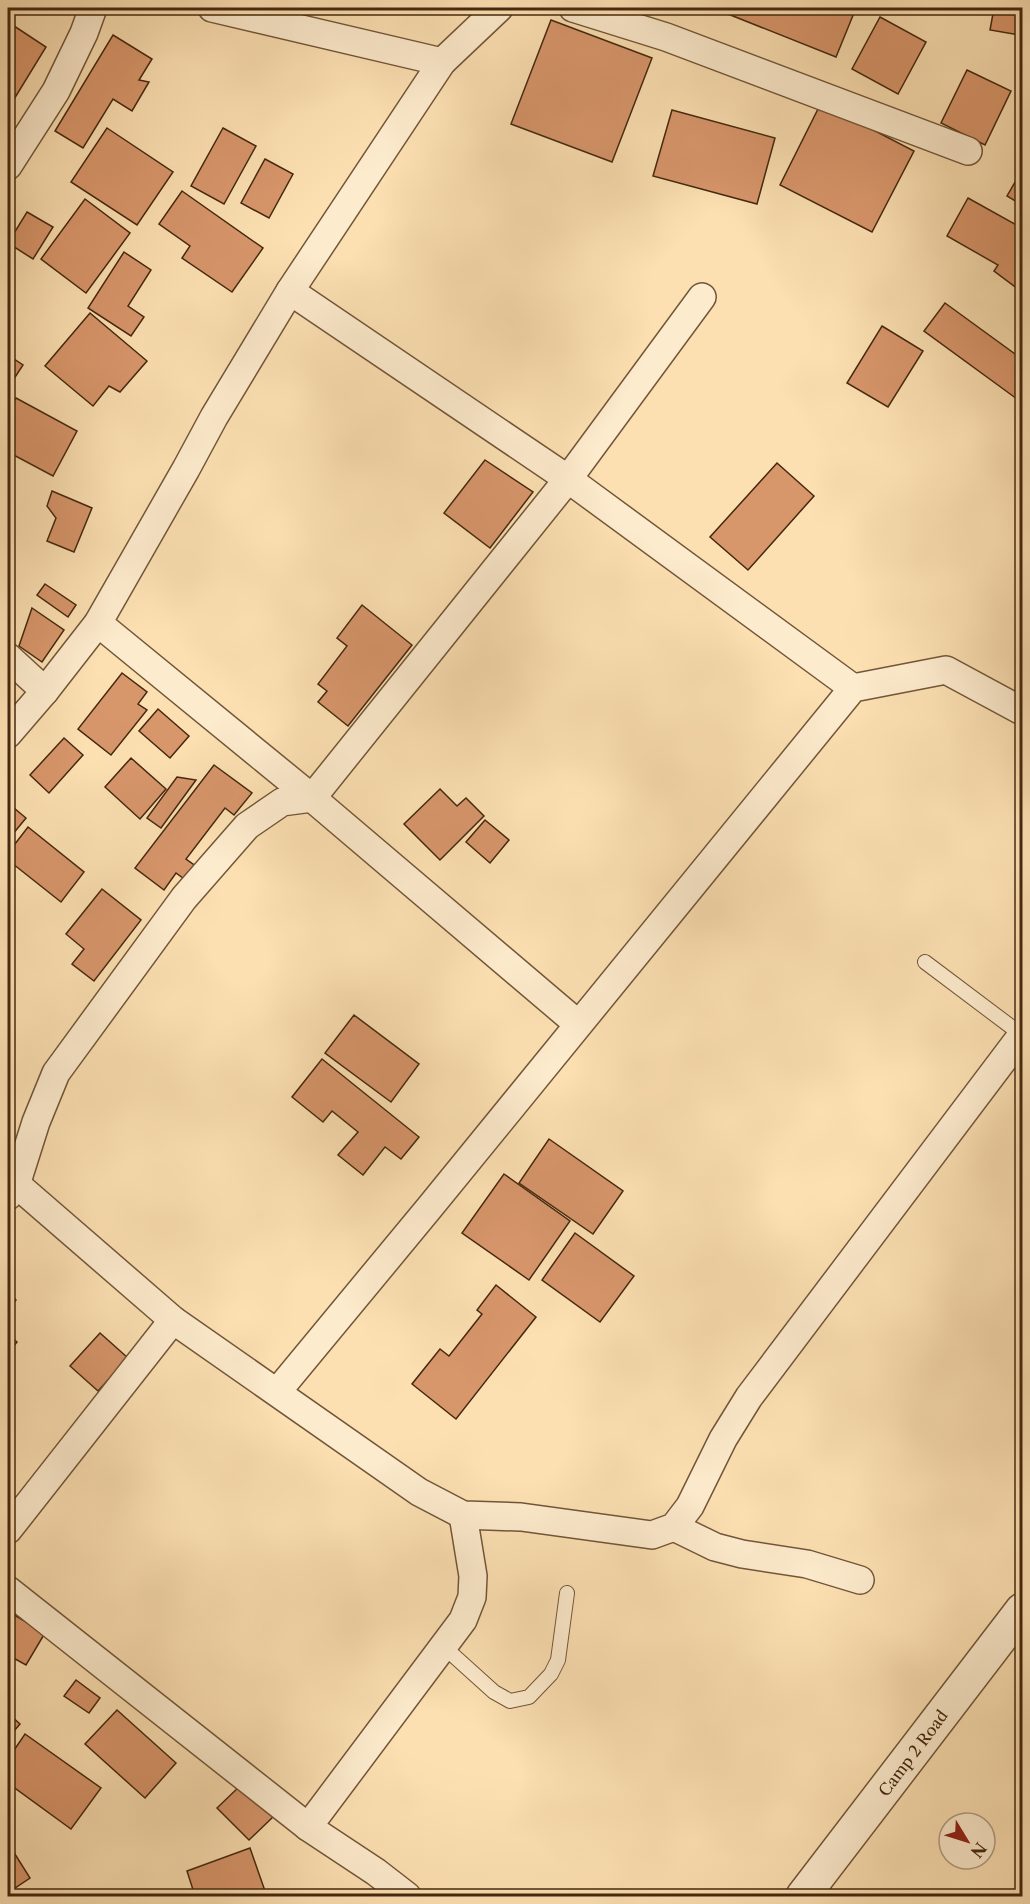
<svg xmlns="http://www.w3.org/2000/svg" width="1030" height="1904" viewBox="0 0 1030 1904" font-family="'Libre Caslon Text',serif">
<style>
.building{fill:#d8966b;stroke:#442810;stroke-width:1.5}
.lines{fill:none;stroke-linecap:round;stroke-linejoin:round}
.service-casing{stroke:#725638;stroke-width:16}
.minor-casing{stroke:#725638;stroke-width:30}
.tertiary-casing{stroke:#725638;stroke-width:36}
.service{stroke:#fdebcd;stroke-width:14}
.minor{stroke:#fdebcd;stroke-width:27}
.tertiary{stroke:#fdebcd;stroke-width:33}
.labels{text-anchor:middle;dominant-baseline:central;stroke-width:6;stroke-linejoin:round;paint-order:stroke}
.street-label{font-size:16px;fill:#442810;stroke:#fdebcd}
</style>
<rect width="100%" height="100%" fill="#fce0b2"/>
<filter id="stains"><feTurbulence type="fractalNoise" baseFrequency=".00333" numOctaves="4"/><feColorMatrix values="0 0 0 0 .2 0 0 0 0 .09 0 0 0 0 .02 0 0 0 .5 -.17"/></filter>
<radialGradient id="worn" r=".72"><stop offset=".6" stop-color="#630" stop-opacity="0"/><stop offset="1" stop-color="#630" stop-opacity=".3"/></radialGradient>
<g class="building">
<polygon points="731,8 856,8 836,57 728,14"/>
<polygon points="994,8 1022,8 1019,35 990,30"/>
<polygon points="880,17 926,42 898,94 852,69"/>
<polygon points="551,20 652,58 612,162 511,124"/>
<polygon points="8,22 46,47 8,109"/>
<polygon points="113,35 152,59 139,80 149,82 132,111 113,99 83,148 55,131"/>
<polygon points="967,70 1011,91 985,145 941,123"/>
<polygon points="821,103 914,151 872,232 780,185"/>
<polygon points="672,110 775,138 757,204 653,176"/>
<polygon points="107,128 173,172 137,225 71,182"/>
<polygon points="223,128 256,146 224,204 191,186"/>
<polygon points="265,159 293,174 269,218 241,203"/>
<polygon points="1022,170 1022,205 1007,196"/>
<polygon points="182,191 263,248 232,292 182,258 190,246 159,224"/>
<polygon points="968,198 1022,228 1022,292 994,271 998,265 947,236"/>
<polygon points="85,199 130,233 86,293 41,259"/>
<polygon points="27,212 53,227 33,259 8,243"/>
<polygon points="124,252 151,270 128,306 144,317 131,336 88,308"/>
<polygon points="945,303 1022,359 1022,391 1017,399 924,331"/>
<polygon points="90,313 147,361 120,392 109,386 93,406 45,366"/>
<polygon points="882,326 923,351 888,407 847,383"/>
<polygon points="8,355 23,365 8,388"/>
<polygon points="16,398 77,431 53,476 8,452 8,413"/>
<polygon points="485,460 533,492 490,548 444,513"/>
<polygon points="777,463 814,496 748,570 710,537"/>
<polygon points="52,491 92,508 74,552 47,541 56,518 47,506"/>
<polygon points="45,584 76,605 68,617 37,595"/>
<polygon points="362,605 412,645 348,726 318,702 327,691 318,684 347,646 337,638"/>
<polygon points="32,608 64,630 42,662 19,646"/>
<polygon points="122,673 147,692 138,704 147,710 111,755 78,729"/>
<polygon points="158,709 189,736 170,758 139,731"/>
<polygon points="64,738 83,755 49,793 30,775"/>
<polygon points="131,758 166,789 140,819 105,787"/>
<polygon points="214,765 252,793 234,815 225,808 186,859 197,867 187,881 176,873 164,890 135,868"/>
<polygon points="177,777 196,780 161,828 147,818"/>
<polygon points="440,789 457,806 466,798 484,816 440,860 404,824"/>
<polygon points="8,803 26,818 8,840"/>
<polygon points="485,820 509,840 490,863 466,842"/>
<polygon points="28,827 84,872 61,902 8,860 8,853"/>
<polygon points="102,889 141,920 94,981 72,964 84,949 66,934"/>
<polygon points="354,1015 419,1064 391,1102 325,1053"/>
<polygon points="322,1059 419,1137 401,1159 385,1147 363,1175 338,1155 358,1132 332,1111 323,1122 292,1097"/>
<polygon points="549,1139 623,1191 593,1234 519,1183"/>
<polygon points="504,1174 570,1221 529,1280 462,1233"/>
<polygon points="575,1233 634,1276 600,1322 542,1280"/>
<polygon points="496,1285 536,1317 456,1419 412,1384 440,1349 449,1356 482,1314 477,1310"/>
<polygon points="8,1292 16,1300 8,1310"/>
<polygon points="100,1333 128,1358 98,1391 70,1366"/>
<polygon points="8,1334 17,1342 8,1353"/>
<polygon points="11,1613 45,1633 26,1665 8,1655 8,1620"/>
<polygon points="76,1680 100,1698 89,1713 64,1696"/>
<polygon points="117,1710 176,1763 145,1798 85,1744"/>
<polygon points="8,1713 20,1724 8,1738"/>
<polygon points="25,1734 101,1788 71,1829 8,1783 8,1759"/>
<polygon points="242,1784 274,1816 249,1840 217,1808"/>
<polygon points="8,1843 30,1878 9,1892 8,1889"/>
<polygon points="250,1848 265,1891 249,1896 195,1896 187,1871"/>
</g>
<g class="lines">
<defs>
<g id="service">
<polyline points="925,962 1022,1035"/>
<polyline points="443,1646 494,1692 510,1701 529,1697 551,1674 558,1660 567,1593"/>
</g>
<g id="minor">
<polyline points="212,8 442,62"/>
<polyline points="573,8 666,37 968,151"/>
<polyline points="8,166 56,91 84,33 93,8"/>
<polyline points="290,291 568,479 853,688"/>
<polyline points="98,623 312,798 578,1024"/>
<polyline points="8,657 45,691"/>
<polyline points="8,734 45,691 98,623 186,469 214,417 290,291 442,62 499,8"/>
<polyline points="8,1177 173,1320 419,1492 463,1515 521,1517 652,1535 674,1527 690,1506 723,1439 749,1397 1022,1035"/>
<polyline points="8,1196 16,1185 36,1122 56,1073 184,898 247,826 282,802 312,798 568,479 702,297"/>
<polyline points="277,1392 430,1207 853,688 946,670 1022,711"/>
<polyline points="674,1527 715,1547 742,1554 807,1564 860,1580"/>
<polyline points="8,1530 173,1320"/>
<polyline points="8,1590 308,1827 376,1872 407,1896"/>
<polyline points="308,1827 463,1620 472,1597 473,1576 463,1515"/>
</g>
<polyline id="tertiary" points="803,1896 1022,1610"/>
</defs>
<use href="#service" class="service-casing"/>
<use href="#minor" class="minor-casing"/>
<use href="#tertiary" class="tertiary-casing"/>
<use href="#service" class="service"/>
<use href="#minor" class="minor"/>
<use href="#tertiary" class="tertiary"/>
</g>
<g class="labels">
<g class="street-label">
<text transform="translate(913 1753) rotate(-53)">Camp 2 Road</text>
</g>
</g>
<rect width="1030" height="1904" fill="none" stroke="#fce0b2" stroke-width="30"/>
<rect x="9" y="9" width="1012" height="1886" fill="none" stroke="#442810" stroke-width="3"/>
<rect x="15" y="15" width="1000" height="1874" fill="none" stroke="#442810" stroke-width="1.5"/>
<g transform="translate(967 1841) rotate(128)"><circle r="28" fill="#fdebcd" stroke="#b39d81" stroke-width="1.5"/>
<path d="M0-4.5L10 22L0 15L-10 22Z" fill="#8f2418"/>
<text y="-9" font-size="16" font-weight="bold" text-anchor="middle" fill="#442810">N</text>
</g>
<rect width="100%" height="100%" filter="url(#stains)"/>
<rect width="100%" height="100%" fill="url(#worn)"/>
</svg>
